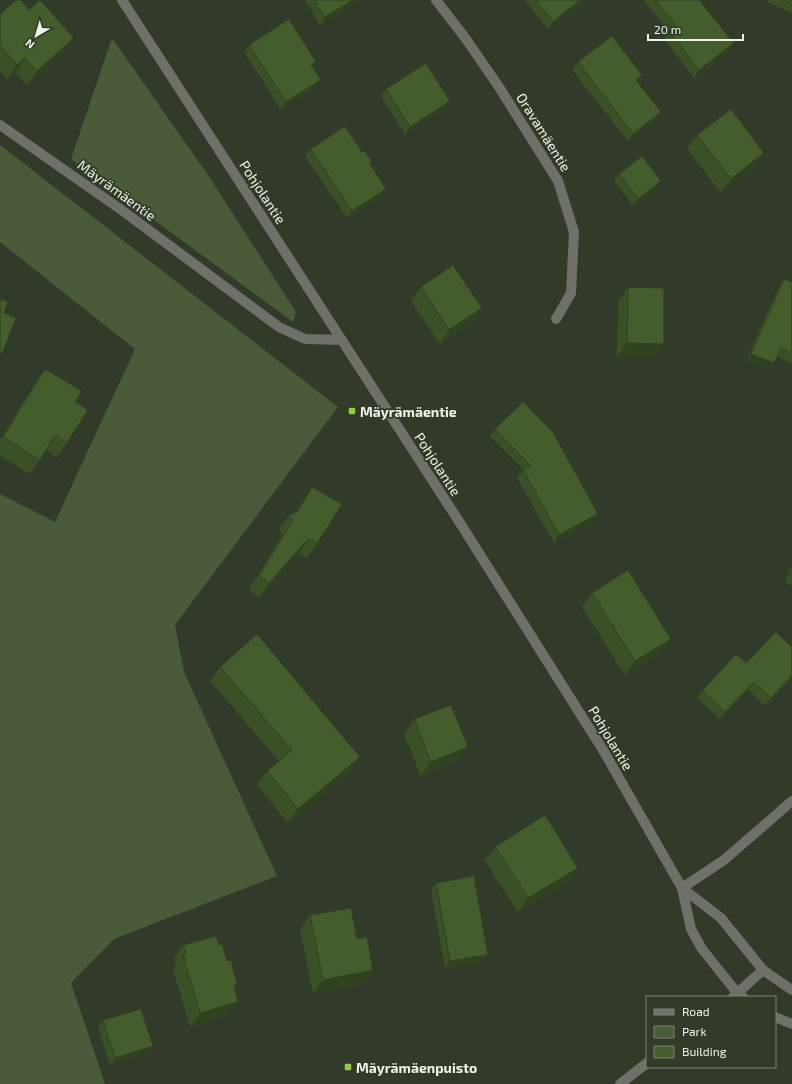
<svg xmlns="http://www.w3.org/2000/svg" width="792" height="1084" viewBox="0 0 792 1084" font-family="'Exo 2',sans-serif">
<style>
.green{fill:#495b39}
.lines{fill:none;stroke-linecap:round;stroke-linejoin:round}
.minor{stroke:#6d7169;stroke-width:10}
.tertiary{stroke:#6d7169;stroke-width:10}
.wall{fill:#3b5026}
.shaded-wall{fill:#30411f}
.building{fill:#455d2c;stroke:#30411f}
.poi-dot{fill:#8fcd42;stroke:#323b29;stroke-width:1.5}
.labels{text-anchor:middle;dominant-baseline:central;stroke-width:3.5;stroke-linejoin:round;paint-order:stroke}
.street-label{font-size:14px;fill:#eef4e9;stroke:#323b29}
.poi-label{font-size:14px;font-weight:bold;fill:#eef4e9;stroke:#323b29;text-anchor:start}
</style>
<rect width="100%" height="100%" fill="#323b29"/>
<g class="green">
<polygon points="112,38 210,178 296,312 293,322 71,159"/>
<polygon points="0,145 338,407 175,625 184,672 277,876 114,939 71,983 105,1084 0,1084 0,494 55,522 135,349 0,242"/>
</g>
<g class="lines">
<g class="minor">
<polyline points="436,0 466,39 499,87 558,181 574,232 571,293 556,319"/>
<polyline points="0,125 123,211 279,327 305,339 342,340"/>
<polyline points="682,888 724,860 792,801"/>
<polyline points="733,997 763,970"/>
<polyline points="620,1084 647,1063"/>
</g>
<g class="tertiary">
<polyline points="122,0 460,523 603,750 682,888 691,929 702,949 738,994 743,997"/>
<polyline points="682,888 721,918 763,970 792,990"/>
<polyline points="775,1017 792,1024"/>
</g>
</g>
<g class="wall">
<polygon points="305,0 360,0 320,25"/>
<polygon points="525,0 584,0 548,29"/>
<polygon points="644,0 699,0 734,43 728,51 694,78 664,39 669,32"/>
<polygon points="768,0 792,0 792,13 767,2"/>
<polygon points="0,14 64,52 27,85 15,72 7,79 0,71"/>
<polygon points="249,45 312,67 316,87 281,110 244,52"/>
<polygon points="578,62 637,82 661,112 656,119 628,141 572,70"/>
<polygon points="386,89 445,108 405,134 381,96"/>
<polygon points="697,135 764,153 754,167 721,193 687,149"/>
<polygon points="311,149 370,164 386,189 381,196 347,218 305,156"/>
<polygon points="619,174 656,188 633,206 614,181"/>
<polygon points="784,279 792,282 792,363 777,357 769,371 746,361 779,286"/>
<polygon points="421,287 482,308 472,323 440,344 411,301"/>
<polygon points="628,287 664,344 654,358 617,358 618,301"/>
<polygon points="45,369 75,402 67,443 57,458 46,450 30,474 0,456 0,440 35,383"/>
<polygon points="495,429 593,521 554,543 517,478 523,470 490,436"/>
<polygon points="312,487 317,544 307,558 299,553 259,597 249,590 282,535 279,529 289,515 296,512"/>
<polygon points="792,567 792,586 785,582"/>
<polygon points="592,593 661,653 625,675 582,607"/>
<polygon points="792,647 792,677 765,706 748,689 720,719 697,698 702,691 746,663"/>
<polygon points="220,667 360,757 350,771 288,823 257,785 267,771 279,761 210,681"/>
<polygon points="414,719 458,761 421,776 404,734"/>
<polygon points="495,847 568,882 518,912 485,861"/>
<polygon points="436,883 483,962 445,968 431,890"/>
<polygon points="310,915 357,939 373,970 363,984 313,994 300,930"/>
<polygon points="183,945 219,945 237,984 234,988 228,1016 190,1027 173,969 176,966 174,959"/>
<polygon points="103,1020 148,1053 110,1065 98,1028"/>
</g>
<g class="shaded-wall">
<polygon points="353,0 360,0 320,25 325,17"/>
<polygon points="580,0 584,0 548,29 553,22"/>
<polygon points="74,38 64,52 27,85 37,71"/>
<polygon points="734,43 728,51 694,78 699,70"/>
<polygon points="25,58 15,72 7,79 17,65"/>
<polygon points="642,75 637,82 636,80"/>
<polygon points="321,80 316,87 281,110 286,102"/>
<polygon points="450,101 445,108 405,134 410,127"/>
<polygon points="661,112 656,119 628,141 633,134"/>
<polygon points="764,153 754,167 721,193 731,179"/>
<polygon points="661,181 656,188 633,206 638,199"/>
<polygon points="386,189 381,196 347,218 352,211"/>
<polygon points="482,308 472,323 440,344 449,330"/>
<polygon points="627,343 664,344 654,358 617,358"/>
<polygon points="751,354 774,363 769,371 746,361"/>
<polygon points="598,514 593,521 554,543 559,535"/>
<polygon points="309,538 299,553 259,597 269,583"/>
<polygon points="671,639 661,653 625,675 635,661"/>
<polygon points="792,675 792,677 765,706 771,698"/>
<polygon points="754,682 748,689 720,719 725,712"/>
<polygon points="468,747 458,761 421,776 431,762"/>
<polygon points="360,757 350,771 288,823 298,809"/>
<polygon points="578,868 568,882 518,912 528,898"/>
<polygon points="488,955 483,962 445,968 450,961"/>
<polygon points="373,970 363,984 313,994 323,980"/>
<polygon points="238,1002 228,1016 190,1027 200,1013"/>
<polygon points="153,1046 148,1053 110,1065 115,1058"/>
</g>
<g class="building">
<polygon points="16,0 21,0 29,10 40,0 74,38 37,71 25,58 17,65 0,45 0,14"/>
<polygon points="314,0 353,0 325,17"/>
<polygon points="536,0 580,0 553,22"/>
<polygon points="655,0 699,0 734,43 699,70 669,31 676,26"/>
<polygon points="783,0 792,0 792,4"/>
<polygon points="289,19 316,62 311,65 321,80 286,102 249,45"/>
<polygon points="612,36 642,75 636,80 661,112 633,134 578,62"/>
<polygon points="426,63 450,101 410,127 386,89"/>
<polygon points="731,109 764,153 731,179 697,135"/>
<polygon points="345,126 361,151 365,152 371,160 370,164 386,189 352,211 311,149"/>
<polygon points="642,156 661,181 638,199 619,174"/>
<polygon points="453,265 482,308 449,330 421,287"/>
<polygon points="784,279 792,282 792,354 781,348 774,363 751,354"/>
<polygon points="628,287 664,288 664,344 627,343"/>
<polygon points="0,299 8,302 4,313 16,318 2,354 0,353"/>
<polygon points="45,369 82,391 75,402 88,410 67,443 55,435 40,460 3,437"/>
<polygon points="523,402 553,432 598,514 559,535 523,470 531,466 495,429"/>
<polygon points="312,487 342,504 317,544 309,538 269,583 259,576 292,521 289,515 298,511"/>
<polygon points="628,570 671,639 635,661 592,593"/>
<polygon points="792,571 792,576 790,575"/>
<polygon points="776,632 792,647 792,675 771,698 754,682 725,712 702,691 736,654 746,663"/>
<polygon points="257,634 360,757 298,809 267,771 292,750 220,667"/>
<polygon points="451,705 468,747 431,762 414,719"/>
<polygon points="545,815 578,868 528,898 495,847"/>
<polygon points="474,876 488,955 450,961 436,883"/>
<polygon points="351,908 357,939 367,937 373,970 323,980 310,915"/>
<polygon points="216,936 219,945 222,944 227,961 231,960 237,984 234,985 238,1002 200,1013 183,955 186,954 183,945"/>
<polygon points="141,1009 153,1046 115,1058 103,1020"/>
</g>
<g class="poi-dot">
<rect x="348" y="407" width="8" height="8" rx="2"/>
<rect x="344" y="1063" width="8" height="8" rx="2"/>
</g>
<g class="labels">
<g class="street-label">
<text transform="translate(544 132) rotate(58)">Oravamäentie</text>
<text transform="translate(117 190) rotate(36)">Mäyrämäentie</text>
<text transform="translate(263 192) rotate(57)">Pohjolantie</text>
<text transform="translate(438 464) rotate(57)">Pohjolantie</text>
<text transform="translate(611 738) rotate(59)">Pohjolantie</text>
</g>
<g class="poi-label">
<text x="360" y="411">Mäyrämäentie</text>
<text x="356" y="1067">Mäyrämäenpuisto</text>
</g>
</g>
<rect x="646" y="996" width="130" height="72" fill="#323b29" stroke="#7d8576"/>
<rect x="654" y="1009" width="20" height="6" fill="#6d7169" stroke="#7d8576"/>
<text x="682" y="1016" font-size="12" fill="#eef4e9">Road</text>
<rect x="654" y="1026" width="20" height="12" fill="#495b39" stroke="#7d8576"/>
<text x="682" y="1036" font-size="12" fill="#eef4e9">Park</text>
<rect x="654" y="1046" width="20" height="12" fill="#455d2c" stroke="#7d8576"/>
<text x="682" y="1056" font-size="12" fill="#eef4e9">Building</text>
<g transform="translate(36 36) rotate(218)" stroke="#323b29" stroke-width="3" paint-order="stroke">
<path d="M0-3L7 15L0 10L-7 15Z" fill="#eef4e9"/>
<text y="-6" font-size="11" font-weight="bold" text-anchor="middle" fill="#eef4e9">N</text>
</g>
<path d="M648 34v6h95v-6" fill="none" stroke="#eef4e9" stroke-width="2"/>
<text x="654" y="34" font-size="12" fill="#eef4e9" stroke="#323b29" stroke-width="3" paint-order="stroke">20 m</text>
</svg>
